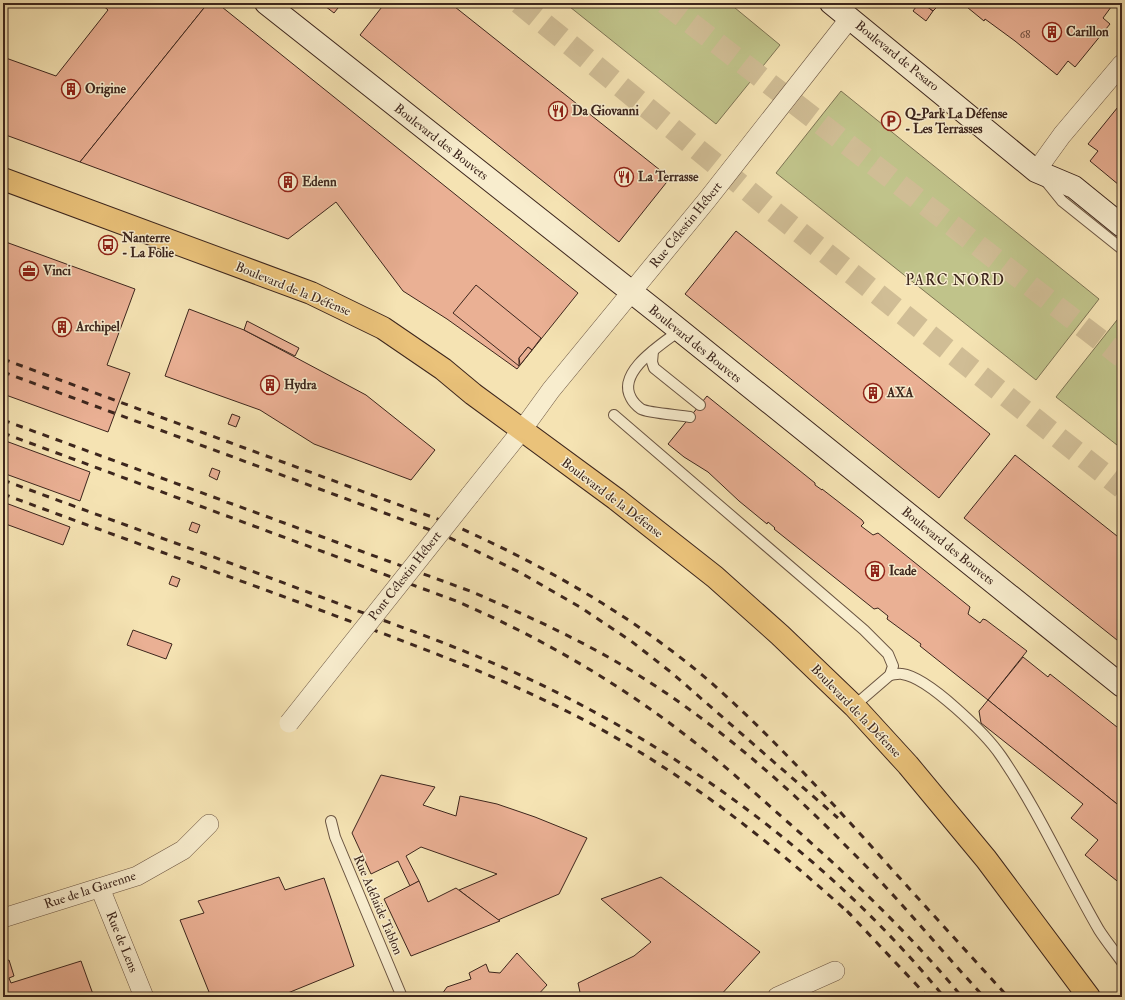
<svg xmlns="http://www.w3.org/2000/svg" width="1125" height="1000" viewBox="0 0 1125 1000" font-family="'IM FELL Double Pica',serif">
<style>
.green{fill:#c0c38a;stroke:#7e7454}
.building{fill:#eab094;stroke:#3d261d}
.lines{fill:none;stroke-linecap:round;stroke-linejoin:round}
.highway-tunnel{stroke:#d0bd95;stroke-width:22;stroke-dasharray:22 11;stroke-linecap:butt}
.lane-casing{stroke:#6b5542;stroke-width:12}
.street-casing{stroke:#6b5542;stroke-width:20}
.secondary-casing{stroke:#3d261d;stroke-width:24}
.primary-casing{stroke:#3d261d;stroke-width:24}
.lane{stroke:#f8edce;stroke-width:10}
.street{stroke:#f8edce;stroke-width:19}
.secondary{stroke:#f8edce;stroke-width:22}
.primary{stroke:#eac27a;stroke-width:22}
.rail{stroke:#3d261d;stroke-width:3;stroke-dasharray:7 7;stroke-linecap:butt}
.street-bridge-casing{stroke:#6b5542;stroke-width:20;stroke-linecap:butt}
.street-bridge{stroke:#f8edce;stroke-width:19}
.labels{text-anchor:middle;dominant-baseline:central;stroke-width:3;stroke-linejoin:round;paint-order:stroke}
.number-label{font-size:11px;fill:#68483b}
.poi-label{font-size:13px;font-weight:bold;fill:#3d261d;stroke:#f8edce;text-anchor:start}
.street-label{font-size:13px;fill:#3d261d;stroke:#f8edce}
.quarter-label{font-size:15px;letter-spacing:1px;fill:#3d261d;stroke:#f8edce}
</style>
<rect width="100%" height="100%" fill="#f5e3b3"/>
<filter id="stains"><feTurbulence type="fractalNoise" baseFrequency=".005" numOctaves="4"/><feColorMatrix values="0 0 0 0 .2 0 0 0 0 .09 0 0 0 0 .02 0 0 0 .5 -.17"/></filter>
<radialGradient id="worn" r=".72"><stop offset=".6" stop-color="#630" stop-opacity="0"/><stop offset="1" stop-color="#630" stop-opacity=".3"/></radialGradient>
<g class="green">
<polygon points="565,3 729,3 780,45 716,124"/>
<polygon points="841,91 1099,299 1036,380 776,173"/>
<polygon points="1121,315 1122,316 1122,449 1056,397"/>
</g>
<g class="building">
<polygon points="3,3 11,3 3,13"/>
<polygon points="100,3 208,3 80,162 3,134 3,57 56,76 108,10"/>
<polygon points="208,3 217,3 578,293 517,369 447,319 403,291 336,202 288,239 80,162"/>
<polygon points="321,3 342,3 334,13"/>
<polygon points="385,3 450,3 670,178 619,242 360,35"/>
<polygon points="919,3 922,3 933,11 926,21 913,11"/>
<polygon points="927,3 933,3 937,7 933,11 925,5"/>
<polygon points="962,3 1114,3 1103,18 1110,24 1075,67 1068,61 1057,75 1015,41 985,19 984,21"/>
<polygon points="1122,102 1122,181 1119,185 1090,161 1098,151 1088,144"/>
<polygon points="736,231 990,434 939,498 685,294"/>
<polygon points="3,241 135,289 107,365 130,373 108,432 3,394"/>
<polygon points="476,285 541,338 532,350 528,347 519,358 519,366 453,313"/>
<polygon points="189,309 244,330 366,395 435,450 411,480 314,444 260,410 165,376"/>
<polygon points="247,321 299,348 295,356 244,330"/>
<polygon points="528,347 532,350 520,365 519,358"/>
<polygon points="707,396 815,483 815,485 822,490 822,489 862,520 864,523 861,526 873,535 878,533 970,607 968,614 980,623 983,619 986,620 1027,651 988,700 920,646 921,644 887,619 888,616 878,608 874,609 774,529 775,528 768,522 767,524 739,501 708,472 684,457 668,444"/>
<polygon points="232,414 240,417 236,427 228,424"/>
<polygon points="3,440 90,472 80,501 3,473"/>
<polygon points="1015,455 1122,540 1122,644 964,518"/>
<polygon points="212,468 220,471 217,480 209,476"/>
<polygon points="3,502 70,527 63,545 3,523"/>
<polygon points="192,522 200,525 197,533 189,530"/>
<polygon points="172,576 180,579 177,587 169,584"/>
<polygon points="133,630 172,644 166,659 127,645"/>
<polygon points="1023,657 1048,677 1050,674 1122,731 1122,808 988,700"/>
<polygon points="988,700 1122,808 1122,885 1085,855 1098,840 1071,818 1083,804 981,723 979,711"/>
<polygon points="381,775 435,787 423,805 456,816 460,796 497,804 535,817 587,838 559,894 498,920 459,890 497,874 421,847 406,856 419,881 410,886 398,861 371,874 352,833"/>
<polygon points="279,877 285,890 324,878 354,966 278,997 211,997 180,920 204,913 198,901"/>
<polygon points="661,877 760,952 719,997 581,997 578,983 634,956 651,942 601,899"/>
<polygon points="419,881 428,902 456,888 500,921 411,956 384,899"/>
<polygon points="517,953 547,985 536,997 440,997 447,987 471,979 469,973 486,964 489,972 500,973"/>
<polygon points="9,960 14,976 9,978 11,983 81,961 94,997 3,997 3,962"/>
</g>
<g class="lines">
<g class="highway-tunnel">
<polyline points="519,3 774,212 1122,488"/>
<polyline points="665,3 1122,357"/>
</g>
<defs>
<g id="lane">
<polyline points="1045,180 1062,201 1122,249"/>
<path d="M679,331C662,344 616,372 631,398C633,402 637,406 641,409C648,413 680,415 690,417"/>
<polyline points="653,351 652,362 654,368 700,405"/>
<polyline points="614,415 864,630 888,654 893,666 890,675 854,706"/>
<path d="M890,675C893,675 898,673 902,674C928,677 986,734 1001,756C1038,810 1066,873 1099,930C1106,941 1115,952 1122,962"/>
<polyline points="331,821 335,837 402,997"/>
</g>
<g id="street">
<polyline points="1036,171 1062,135 1122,64"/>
<polyline points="470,495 522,430 551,390 707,200 850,18"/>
<polyline points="100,888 144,997"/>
<polyline points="3,918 137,876 183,850 209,824"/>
<polyline points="777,997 835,971"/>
</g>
<g id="secondary">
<polyline points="266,3 662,316 1122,686"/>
<polyline points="831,3 1036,171 1074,187 1122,226"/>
</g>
<polyline id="primary" points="3,179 311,293 383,328 443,369 473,394 616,499 715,577 780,635 854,706 908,765 986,859 1089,997"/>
</defs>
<use href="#lane" class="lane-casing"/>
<use href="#street" class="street-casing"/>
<use href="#secondary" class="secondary-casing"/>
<use href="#primary" class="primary-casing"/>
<use href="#lane" class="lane"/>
<use href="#street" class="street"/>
<use href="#secondary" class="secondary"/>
<use href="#primary" class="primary"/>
<g class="rail">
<path d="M3,359L451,524C543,565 630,614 707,679C763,728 813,782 863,837C911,891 960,944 1008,997"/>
<polyline points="3,372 444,535 521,573 580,607 631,641 672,673 838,818"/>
<path d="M3,420L470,591C514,610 557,629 599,652C689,701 776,774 847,847C895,894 938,947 984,997"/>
<path d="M3,433L456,601C540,637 621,684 693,741C727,767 758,796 790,824C851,878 910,934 962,997"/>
<path d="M3,480C116,522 230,562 342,605C412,631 483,656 550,689C700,763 838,867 944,997"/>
<path d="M3,494C111,534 220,573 328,613C419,647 511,680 597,727C691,779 773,844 851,915"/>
<polyline points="847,911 928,997"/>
</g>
<defs>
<polyline id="street-bridge" points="289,723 470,495"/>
</defs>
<use href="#street-bridge" class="street-bridge-casing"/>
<use href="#street-bridge" class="street-bridge"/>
</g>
<defs>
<symbol id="building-ring" viewBox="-11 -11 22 22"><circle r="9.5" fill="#f8edce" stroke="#8f2418" stroke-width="1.5"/><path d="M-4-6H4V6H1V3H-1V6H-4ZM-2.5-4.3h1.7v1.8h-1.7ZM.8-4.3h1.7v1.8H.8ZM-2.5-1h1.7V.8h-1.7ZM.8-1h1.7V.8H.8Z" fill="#8f2418"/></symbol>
<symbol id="restaurant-ring" viewBox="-11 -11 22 22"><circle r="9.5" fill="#f8edce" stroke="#8f2418" stroke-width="1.5"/><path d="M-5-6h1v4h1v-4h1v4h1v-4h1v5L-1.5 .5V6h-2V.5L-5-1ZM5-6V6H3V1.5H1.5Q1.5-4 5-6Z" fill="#8f2418"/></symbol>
<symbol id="parking-ring" viewBox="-11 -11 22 22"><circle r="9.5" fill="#f8edce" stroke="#8f2418" stroke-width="1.5"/><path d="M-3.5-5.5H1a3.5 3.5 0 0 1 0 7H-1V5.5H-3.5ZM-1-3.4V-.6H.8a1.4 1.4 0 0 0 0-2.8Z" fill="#8f2418"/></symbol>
<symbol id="bus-ring" viewBox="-11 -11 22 22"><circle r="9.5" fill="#f8edce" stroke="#8f2418" stroke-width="1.5"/><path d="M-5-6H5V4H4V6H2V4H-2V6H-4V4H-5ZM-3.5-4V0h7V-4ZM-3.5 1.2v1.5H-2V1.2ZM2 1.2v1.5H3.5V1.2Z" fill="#8f2418"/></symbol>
<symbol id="office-ring" viewBox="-11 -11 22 22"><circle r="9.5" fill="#f8edce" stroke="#8f2418" stroke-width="1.5"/><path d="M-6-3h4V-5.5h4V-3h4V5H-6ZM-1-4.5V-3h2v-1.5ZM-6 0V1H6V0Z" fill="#8f2418"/></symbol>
</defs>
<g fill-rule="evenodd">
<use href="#building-ring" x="1041" y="21" width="22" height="22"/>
<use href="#building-ring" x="60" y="78" width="22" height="22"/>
<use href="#restaurant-ring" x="547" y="100" width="22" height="22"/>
<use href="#parking-ring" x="880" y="110" width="22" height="22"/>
<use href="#restaurant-ring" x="613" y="166" width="22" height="22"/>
<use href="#building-ring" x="277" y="171" width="22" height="22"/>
<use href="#bus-ring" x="97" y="234" width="22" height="22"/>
<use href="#office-ring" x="18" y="260" width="22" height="22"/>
<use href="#building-ring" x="51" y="316" width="22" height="22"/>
<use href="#building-ring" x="259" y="374" width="22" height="22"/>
<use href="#building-ring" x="862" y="382" width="22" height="22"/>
<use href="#building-ring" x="864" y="560" width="22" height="22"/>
</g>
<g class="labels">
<g class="number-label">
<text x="1025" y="34">68</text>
</g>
<g class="poi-label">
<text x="1066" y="32">Carillon</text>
<text x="85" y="89">Origine</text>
<text x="572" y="111">Da Giovanni</text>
<text x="905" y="114">Q-Park La Défense<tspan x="905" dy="15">- Les Terrasses</tspan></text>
<text x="638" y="177">La Terrasse</text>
<text x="302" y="182">Edenn</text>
<text x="122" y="238">Nanterre<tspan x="122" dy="15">- La Folie</tspan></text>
<text x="43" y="271">Vinci</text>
<text x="76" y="327">Archipel</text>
<text x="284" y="385">Hydra</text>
<text x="887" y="393">AXA</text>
<text x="889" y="571">Icade</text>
</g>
<g class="street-label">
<text transform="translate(897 56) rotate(39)">Boulevard de Pesaro</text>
<text transform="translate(441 142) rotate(38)">Boulevard des Bouvets</text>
<text transform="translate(686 225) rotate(-51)">Rue Célestin Hébert</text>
<text transform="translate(293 289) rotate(22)">Boulevard de la Défense</text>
<text transform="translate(695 344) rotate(39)">Boulevard des Bouvets</text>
<text transform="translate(612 498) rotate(37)">Boulevard de la Défense</text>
<text transform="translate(948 546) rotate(39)">Boulevard des Bouvets</text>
<text transform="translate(405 576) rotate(-52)">Pont Célestin Hébert</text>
<text transform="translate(856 711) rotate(46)">Boulevard de la Défense</text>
<text transform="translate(90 890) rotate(-18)">Rue de la Garenne</text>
<text transform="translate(378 905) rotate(67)">Rue Adélaïde Tablon</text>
<text transform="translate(122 942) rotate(68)">Rue de Lens</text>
</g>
<g class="quarter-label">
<text x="955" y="280">PARC NORD</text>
</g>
</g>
<rect width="1125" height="1000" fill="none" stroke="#f5e3b3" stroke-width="16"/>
<rect x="4" y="4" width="1117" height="992" fill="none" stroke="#3d261d" stroke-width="2"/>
<rect x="8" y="8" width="1109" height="984" fill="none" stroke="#3d261d"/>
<rect width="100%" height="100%" filter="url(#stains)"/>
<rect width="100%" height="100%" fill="url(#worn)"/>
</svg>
